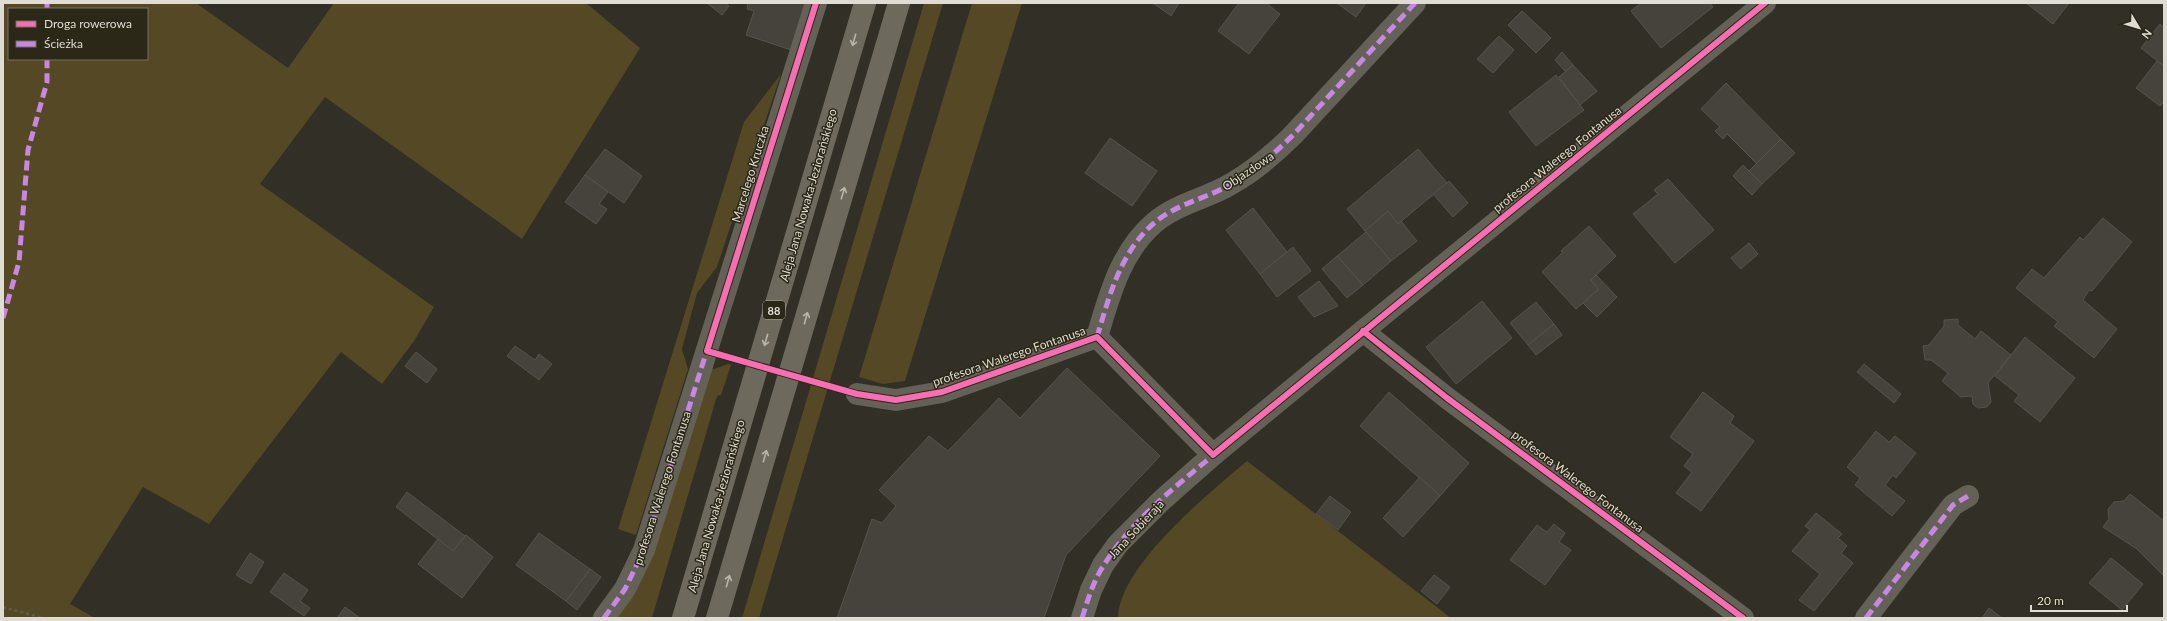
<svg xmlns="http://www.w3.org/2000/svg" width="2167" height="621" viewBox="0 0 2167 621" font-family="Lato,sans-serif">
<style>
.green{fill:#544924;fill-rule:evenodd}
.building{fill:#45433b;stroke:#55534b}
.lines{fill:none;stroke-linecap:round;stroke-linejoin:round}
.path{stroke:#5f5c54;stroke-width:2.5;stroke-dasharray:3 3;stroke-linecap:butt}
.minor{stroke:#646157;stroke-width:22}
.major{stroke:#6d6a5d;stroke-width:22}
.quiet{stroke:#c787e3;stroke-width:5;stroke-dasharray:10 5;stroke-linecap:butt}
.cycleway-casing{stroke:#2c2818;stroke-width:8}
.cycleway{stroke:#f96db3;stroke-width:6}
.oneway{stroke:#b7b5aa}
.labels{text-anchor:middle;dominant-baseline:central;stroke-width:3;stroke-linejoin:round;paint-order:stroke}
.shield{fill:#2c2818;stroke:#a9a79b;stroke-width:1}
.shield-label{font-size:11px;font-weight:bold;fill:#dfddd3}
.street-label{font-size:12px;fill:#dfddd3;stroke:#2c2818}
</style>
<rect width="100%" height="100%" fill="#312f26"/>
<g class="green">
<path d="M3,3H196L288,68L334,3H586L640,48L522,239L325,97L260,184L434,307L414,341L382,384L341,352L209,524L143,487L70,604L95,618H3ZM9,9H147V59H9Z"/>
<polygon points="924,3 943,3 759,618 742,618"/>
<polygon points="972,3 1022,3 905,381 883,384 859,377"/>
<polygon points="781,74 717,267 697,293 682,349 688,369 636,535 618,529 744,122"/>
<polygon points="728,364 731,365 721,395 717,396 652,618 614,618 708,371"/>
<path d="M1247,461L1451,618H1118C1119,566 1209,493 1247,461Z"/>
</g>
<g class="building">
<polygon points="707,3 725,3 729,6 722,15"/>
<polygon points="748,3 807,3 791,50 746,35 754,11 747,9"/>
<polygon points="1153,3 1179,3 1171,16"/>
<polygon points="1239,3 1266,3 1280,14 1249,54 1218,31"/>
<polygon points="1337,3 1366,3 1356,17"/>
<polygon points="1641,3 1710,3 1713,7 1661,48 1631,11"/>
<polygon points="2026,3 2069,3 2053,24"/>
<polygon points="1522,11 1551,38 1536,53 1508,25"/>
<polygon points="2160,24 2164,28 2164,66 2141,48"/>
<polygon points="1499,36 1514,50 1493,73 1477,59"/>
<polygon points="1562,52 1573,65 1565,71 1555,60"/>
<polygon points="2157,61 2164,66 2164,102 2160,106 2136,88"/>
<polygon points="1573,65 1597,91 1580,105 1559,77"/>
<polygon points="1556,75 1584,110 1536,146 1509,112"/>
<polygon points="1726,83 1781,139 1757,164 1727,134 1723,139 1715,131 1720,127 1701,109"/>
<polygon points="1110,138 1157,171 1132,206 1085,173"/>
<polygon points="1781,139 1795,153 1762,184 1749,171"/>
<polygon points="605,149 642,176 624,203 585,175"/>
<polygon points="1418,149 1447,183 1398,224 1388,211 1365,231 1347,209"/>
<polygon points="1743,165 1762,184 1752,195 1733,176"/>
<polygon points="585,175 608,192 599,204 607,209 596,224 565,202"/>
<polygon points="1668,179 1714,230 1675,263 1633,214 1658,194 1654,190"/>
<polygon points="1449,181 1468,203 1453,217 1433,194"/>
<polygon points="1253,208 1287,252 1260,274 1226,230"/>
<polygon points="1388,211 1398,224 1401,221 1417,241 1391,261 1365,231"/>
<polygon points="2103,218 2132,242 2092,291 2089,290 2083,300 2117,329 2094,358 2054,326 2058,322 2016,288 2032,269 2044,278 2080,237 2083,240"/>
<polygon points="1589,226 1616,256 1591,280 1599,289 1576,309 1542,272 1563,252 1561,251"/>
<polygon points="1366,232 1391,261 1363,285 1337,256"/>
<polygon points="1749,243 1758,254 1741,269 1731,258"/>
<polygon points="1293,247 1311,271 1277,297 1260,274"/>
<polygon points="1337,256 1363,285 1347,298 1322,269"/>
<polygon points="1596,275 1617,297 1597,317 1583,303 1599,289 1591,280"/>
<polygon points="1319,281 1338,306 1314,317 1298,297"/>
<polygon points="1482,301 1512,338 1456,384 1426,347"/>
<polygon points="1536,302 1554,324 1528,345 1510,323"/>
<polygon points="1958,319 1958,325 1975,339 1981,331 2011,355 1988,383 1991,402 1987,407 1978,408 1973,404 1972,396 1961,397 1942,381 1948,373 1931,360 1925,360 1923,346 1929,345 1944,326 1944,320"/>
<polygon points="1554,324 1562,335 1536,355 1528,345"/>
<polygon points="2025,337 2075,378 2040,422 2014,401 2019,395 1995,376"/>
<polygon points="515,346 535,360 539,354 552,364 539,380 507,356"/>
<polygon points="416,352 437,369 427,383 405,366"/>
<polygon points="1864,364 1901,394 1894,403 1857,372"/>
<polygon points="1067,368 1160,456 1066,555 1044,618 837,618 872,519 882,523 896,506 879,490 929,436 948,451 999,398 1020,418"/>
<polygon points="1389,392 1469,463 1440,496 1360,426"/>
<polygon points="1703,392 1734,416 1730,423 1754,441 1701,511 1676,493 1692,472 1684,466 1693,454 1670,437"/>
<polygon points="1876,431 1889,442 1895,436 1916,453 1896,478 1893,475 1885,485 1905,501 1892,516 1855,485 1860,478 1847,467"/>
<polygon points="1420,477 1440,496 1403,537 1383,518"/>
<polygon points="407,492 465,536 453,551 396,507"/>
<polygon points="2130,494 2164,521 2164,576 2137,549 2103,527 2109,519 2108,509 2111,506 2114,502 2124,501"/>
<polygon points="1330,496 1351,512 1338,530 1316,514"/>
<polygon points="1816,513 1842,534 1838,538 1847,546 1841,553 1853,563 1814,611 1799,600 1820,574 1792,551 1810,530 1805,526"/>
<polygon points="1554,524 1565,533 1559,542 1571,550 1545,585 1510,560 1537,525 1547,532"/>
<polygon points="539,533 590,569 566,601 516,565"/>
<polygon points="466,535 493,557 462,598 418,564 438,539 453,551"/>
<polygon points="250,553 264,562 251,584 236,575"/>
<polygon points="2111,558 2143,584 2122,610 2089,583"/>
<polygon points="590,569 601,577 577,610 566,601"/>
<polygon points="284,573 308,590 300,601 310,608 304,616 270,592"/>
<polygon points="1434,575 1450,587 1437,604 1421,591"/>
<polygon points="345,607 360,618 337,618"/>
<polygon points="1989,608 2002,618 1982,618"/>
</g>
<g class="lines">
<polyline class="path" points="3,607 43,618"/>
<g class="minor">
<polyline points="1363,331 1447,398 1743,618"/>
<path d="M1097,337C1109,297 1120,253 1153,224C1175,204 1206,199 1231,184C1254,171 1274,154 1293,135L1415,3"/>
<polyline points="1097,337 1213,455"/>
<polyline points="857,394 896,400 942,392 1097,337"/>
<polyline points="604,618 625,589 644,550 816,3"/>
<polyline points="1082,618 1091,590 1103,565 1118,544 1161,501 1213,455 1363,331 1765,3"/>
<polyline points="1866,618 1953,505 1968,496"/>
</g>
<g class="major">
<polyline points="683,618 865,3"/>
<polyline points="717,618 899,3"/>
</g>
<g class="quiet">
<polyline points="47,9 47,3"/>
<polyline points="3,318 19,262 28,150 47,82 47,59"/>
<path d="M1097,337C1109,297 1120,253 1153,224C1175,204 1206,199 1231,184C1254,171 1274,154 1293,135L1415,3"/>
<polyline points="604,618 625,589 644,550 708,347"/>
<path d="M1082,618C1088,600 1093,581 1104,565C1131,521 1176,486 1216,453"/>
<polyline points="1866,618 1953,505 1968,496"/>
</g>
<defs>
<g id="cycleway">
<polyline points="816,3 707,351 857,394 896,400 942,392 1097,337 1213,455 1765,3"/>
<polyline points="1363,331 1447,398 1743,618"/>
</g>
</defs>
<use href="#cycleway" class="cycleway-casing"/>
<use href="#cycleway" class="cycleway"/>
</g>
<defs><path id="oneway-shaft" d="M-6 0H5M1.5-3L5.5 0L1.5 3" fill="none" stroke-width="1.6" stroke-linecap="round" stroke-linejoin="round"/></defs>
<g class="oneway">
<use href="#oneway-shaft" transform="translate(854 40) rotate(106)"/>
<use href="#oneway-shaft" transform="translate(843 193) rotate(-74)"/>
<use href="#oneway-shaft" transform="translate(806 318) rotate(-74)"/>
<use href="#oneway-shaft" transform="translate(766 340) rotate(106)"/>
<use href="#oneway-shaft" transform="translate(765 456) rotate(-74)"/>
<use href="#oneway-shaft" transform="translate(728 581) rotate(-74)"/>
</g>
<g class="labels">
<rect class="shield" x="763" y="301" width="22" height="18" rx="3"/>
<g class="shield-label">
<text x="774" y="310">88</text>
</g>
<g class="street-label">
<text transform="translate(1557 159) rotate(-39)">profesora Walerego Fontanusa</text>
<text transform="translate(1248 171) rotate(-34)">Objazdowa</text>
<text transform="translate(750 174) rotate(-73)">Marcelego Kruczka</text>
<text transform="translate(808 195) rotate(-74)">Aleja Jana Nowaka-Jeziorańskiego</text>
<text transform="translate(1009 356) rotate(-19)">profesora Walerego Fontanusa</text>
<text transform="translate(1578 481) rotate(37)">profesora Walerego Fontanusa</text>
<text transform="translate(662 488) rotate(-72)">profesora Walerego Fontanusa</text>
<text transform="translate(716 506) rotate(-74)">Aleja Jana Nowaka-Jeziorańskiego</text>
<text transform="translate(1136 529) rotate(-47)">Jana Sobieraja</text>
</g>
</g>
<rect width="2167" height="621" fill="none" stroke="#dfddd3" stroke-width="8"/>
<rect x="8" y="8" width="140" height="52" fill="#2c2818" stroke="#747063"/>
<rect x="16" y="21" width="20" height="6" fill="#f96db3" stroke="#747063"/>
<text x="44" y="28" font-size="12" fill="#dfddd3">Droga rowerowa</text>
<rect x="16" y="41" width="20" height="6" fill="#c787e3" stroke="#747063"/>
<text x="44" y="48" font-size="12" fill="#dfddd3">Ścieżka</text>
<g transform="translate(2139 28) rotate(128)" stroke="#2c2818" stroke-width="3" paint-order="stroke">
<path d="M0-3L7 15L0 10L-7 15Z" fill="#dfddd3"/>
<text y="-6" font-size="11" font-weight="bold" text-anchor="middle" fill="#dfddd3">N</text>
</g>
<path d="M2031 605v6h96v-6" fill="none" stroke="#dfddd3" stroke-width="2"/>
<text x="2037" y="605" font-size="12" fill="#dfddd3" stroke="#2c2818" stroke-width="3" paint-order="stroke">20 m</text>
</svg>
